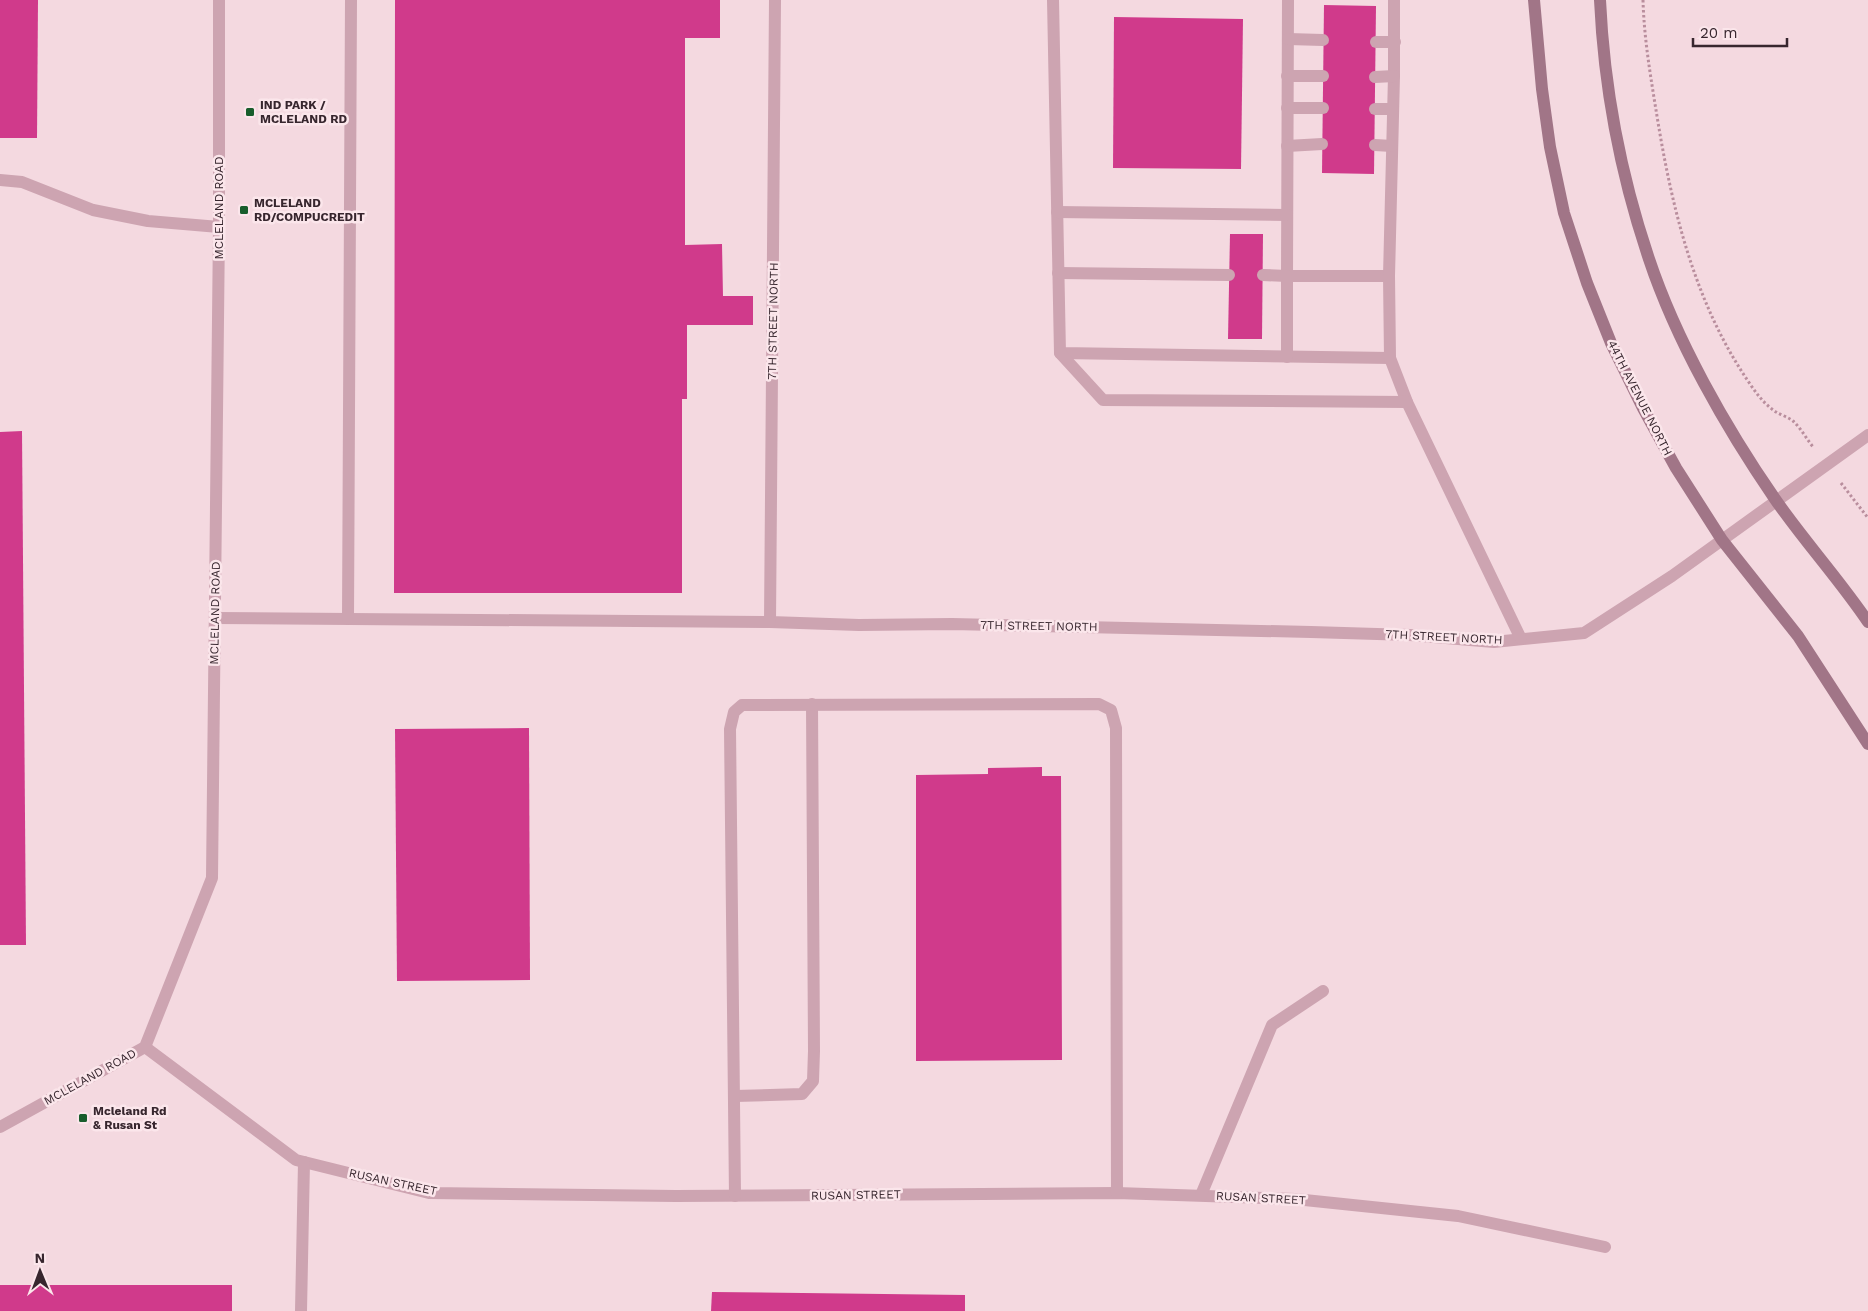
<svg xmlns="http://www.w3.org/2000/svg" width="1868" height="1311" viewBox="0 0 1868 1311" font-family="'Work Sans',sans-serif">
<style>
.building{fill:#d03a8b}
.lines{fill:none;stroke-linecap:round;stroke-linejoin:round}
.path{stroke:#b98e9d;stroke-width:3;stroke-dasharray:2.5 2.5;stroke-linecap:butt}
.lane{stroke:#cda4b1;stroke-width:12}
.secondary{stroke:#a17587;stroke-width:12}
.poi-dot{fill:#185d2c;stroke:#fbe6eb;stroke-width:2}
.labels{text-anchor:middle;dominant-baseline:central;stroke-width:5;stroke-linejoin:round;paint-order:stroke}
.poi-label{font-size:12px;font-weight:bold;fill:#37262e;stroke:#fbe6eb;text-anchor:start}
.street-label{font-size:12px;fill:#37262e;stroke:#fbe6eb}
</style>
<rect width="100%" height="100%" fill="#f4d9e0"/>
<g class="building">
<polygon points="0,0 38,0 37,138 0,138"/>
<polygon points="395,0 720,0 720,38 685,38 685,245 722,244 723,296 753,296 753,325 687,325 687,399 682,399 682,593 394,593"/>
<polygon points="1324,5 1376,6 1374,174 1322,173"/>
<polygon points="1114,17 1243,19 1241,169 1113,168"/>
<polygon points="1230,234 1263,234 1262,339 1228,339"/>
<polygon points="22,431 26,945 0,945 0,432"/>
<polygon points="529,728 530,980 397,981 395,729"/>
<polygon points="1042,767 1042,776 1061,776 1062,1060 916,1061 916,775 988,774 988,768"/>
<rect x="0" y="1285" width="232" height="26"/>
<polygon points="712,1292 965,1295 965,1311 711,1311"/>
</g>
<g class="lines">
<g class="path">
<path d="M1643,0C1644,37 1650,73 1656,110C1671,204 1693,300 1748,381C1756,393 1764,404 1776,412C1781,415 1788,417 1793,421C1801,428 1807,440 1814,448"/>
<polyline points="1841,483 1868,518"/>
</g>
<g class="lane">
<polyline points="775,0 770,622 859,625 952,624 1311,632 1410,635 1494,642 1584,633 1672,576 1868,435"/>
<polyline points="1053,0 1060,353 1390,358"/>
<polyline points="1288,0 1287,276 1389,276"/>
<polyline points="1394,0 1394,76 1389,276 1390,358 1407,402 1521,639"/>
<polyline points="1288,39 1323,40"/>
<polyline points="1376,42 1395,42"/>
<polyline points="1287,76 1323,76"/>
<polyline points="1375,77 1394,76"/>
<polyline points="1287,108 1323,108"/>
<polyline points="1375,109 1393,109"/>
<polyline points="1375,145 1392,146"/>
<polyline points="1287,146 1322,144"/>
<polyline points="0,180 22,182 93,210 148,221 219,227"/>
<polyline points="1057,212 1287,215"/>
<polyline points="1058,273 1229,275"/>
<polyline points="1263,275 1287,276 1287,357"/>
<polyline points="1060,353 1103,400 1407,402"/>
<polyline points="215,618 770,622"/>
<polyline points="348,619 351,0"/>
<polyline points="145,1047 296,1160 429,1193 676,1196 1117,1193 1295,1199 1458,1216 1605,1247"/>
<polyline points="735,1096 802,1094 813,1081 814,1051 812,704"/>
<polyline points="0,1127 145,1047 212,878 219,227 219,0"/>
<polyline points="1201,1195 1272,1025 1323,991"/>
<polyline points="735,1196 730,729 734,712 742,705 1099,704 1111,710 1116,728 1117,1193"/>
<polyline points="301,1311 304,1162"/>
</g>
<g class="secondary">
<polyline points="1534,0 1542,89 1550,147 1564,213 1587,283 1611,343 1643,408 1676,468 1722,540 1798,636 1868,744"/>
<path d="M1600,0C1604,88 1621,176 1649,259C1676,340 1726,428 1775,499C1804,541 1839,579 1868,622"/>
</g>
</g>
<g class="poi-dot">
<rect x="245" y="107" width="10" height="10" rx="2.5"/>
<rect x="239" y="205" width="10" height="10" rx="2.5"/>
<rect x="78" y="1113" width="10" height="10" rx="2.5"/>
</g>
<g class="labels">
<g class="poi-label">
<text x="260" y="105">IND PARK /<tspan x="260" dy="14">MCLELAND RD</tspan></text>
<text x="254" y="203">MCLELAND<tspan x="254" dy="14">RD/COMPUCREDIT</tspan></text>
<text x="93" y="1111">Mcleland Rd<tspan x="93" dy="14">&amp; Rusan St</tspan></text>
</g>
<g class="street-label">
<text transform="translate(219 208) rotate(-90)">MCLELAND ROAD</text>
<text transform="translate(773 321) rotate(-89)">7TH STREET NORTH</text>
<text transform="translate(1640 398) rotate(63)">44TH AVENUE NORTH</text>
<text transform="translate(215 613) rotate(-89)">MCLELAND ROAD</text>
<text transform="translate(1039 626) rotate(1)">7TH STREET NORTH</text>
<text transform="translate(1444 637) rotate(3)">7TH STREET NORTH</text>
<text transform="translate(90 1077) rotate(-29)">MCLELAND ROAD</text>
<text transform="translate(393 1182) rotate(12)">RUSAN STREET</text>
<text transform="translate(856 1195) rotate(-1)">RUSAN STREET</text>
<text transform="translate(1261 1198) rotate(3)">RUSAN STREET</text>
</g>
</g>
<g transform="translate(40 1271) rotate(359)" stroke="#fbe6eb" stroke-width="4" paint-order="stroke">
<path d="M0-4L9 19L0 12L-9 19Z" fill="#37262e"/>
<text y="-8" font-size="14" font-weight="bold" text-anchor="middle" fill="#37262e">N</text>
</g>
<path d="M1693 38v8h94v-8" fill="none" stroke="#37262e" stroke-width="2.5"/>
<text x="1700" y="38" font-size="15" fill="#37262e" stroke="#fbe6eb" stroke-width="4" paint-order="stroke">20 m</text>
</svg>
